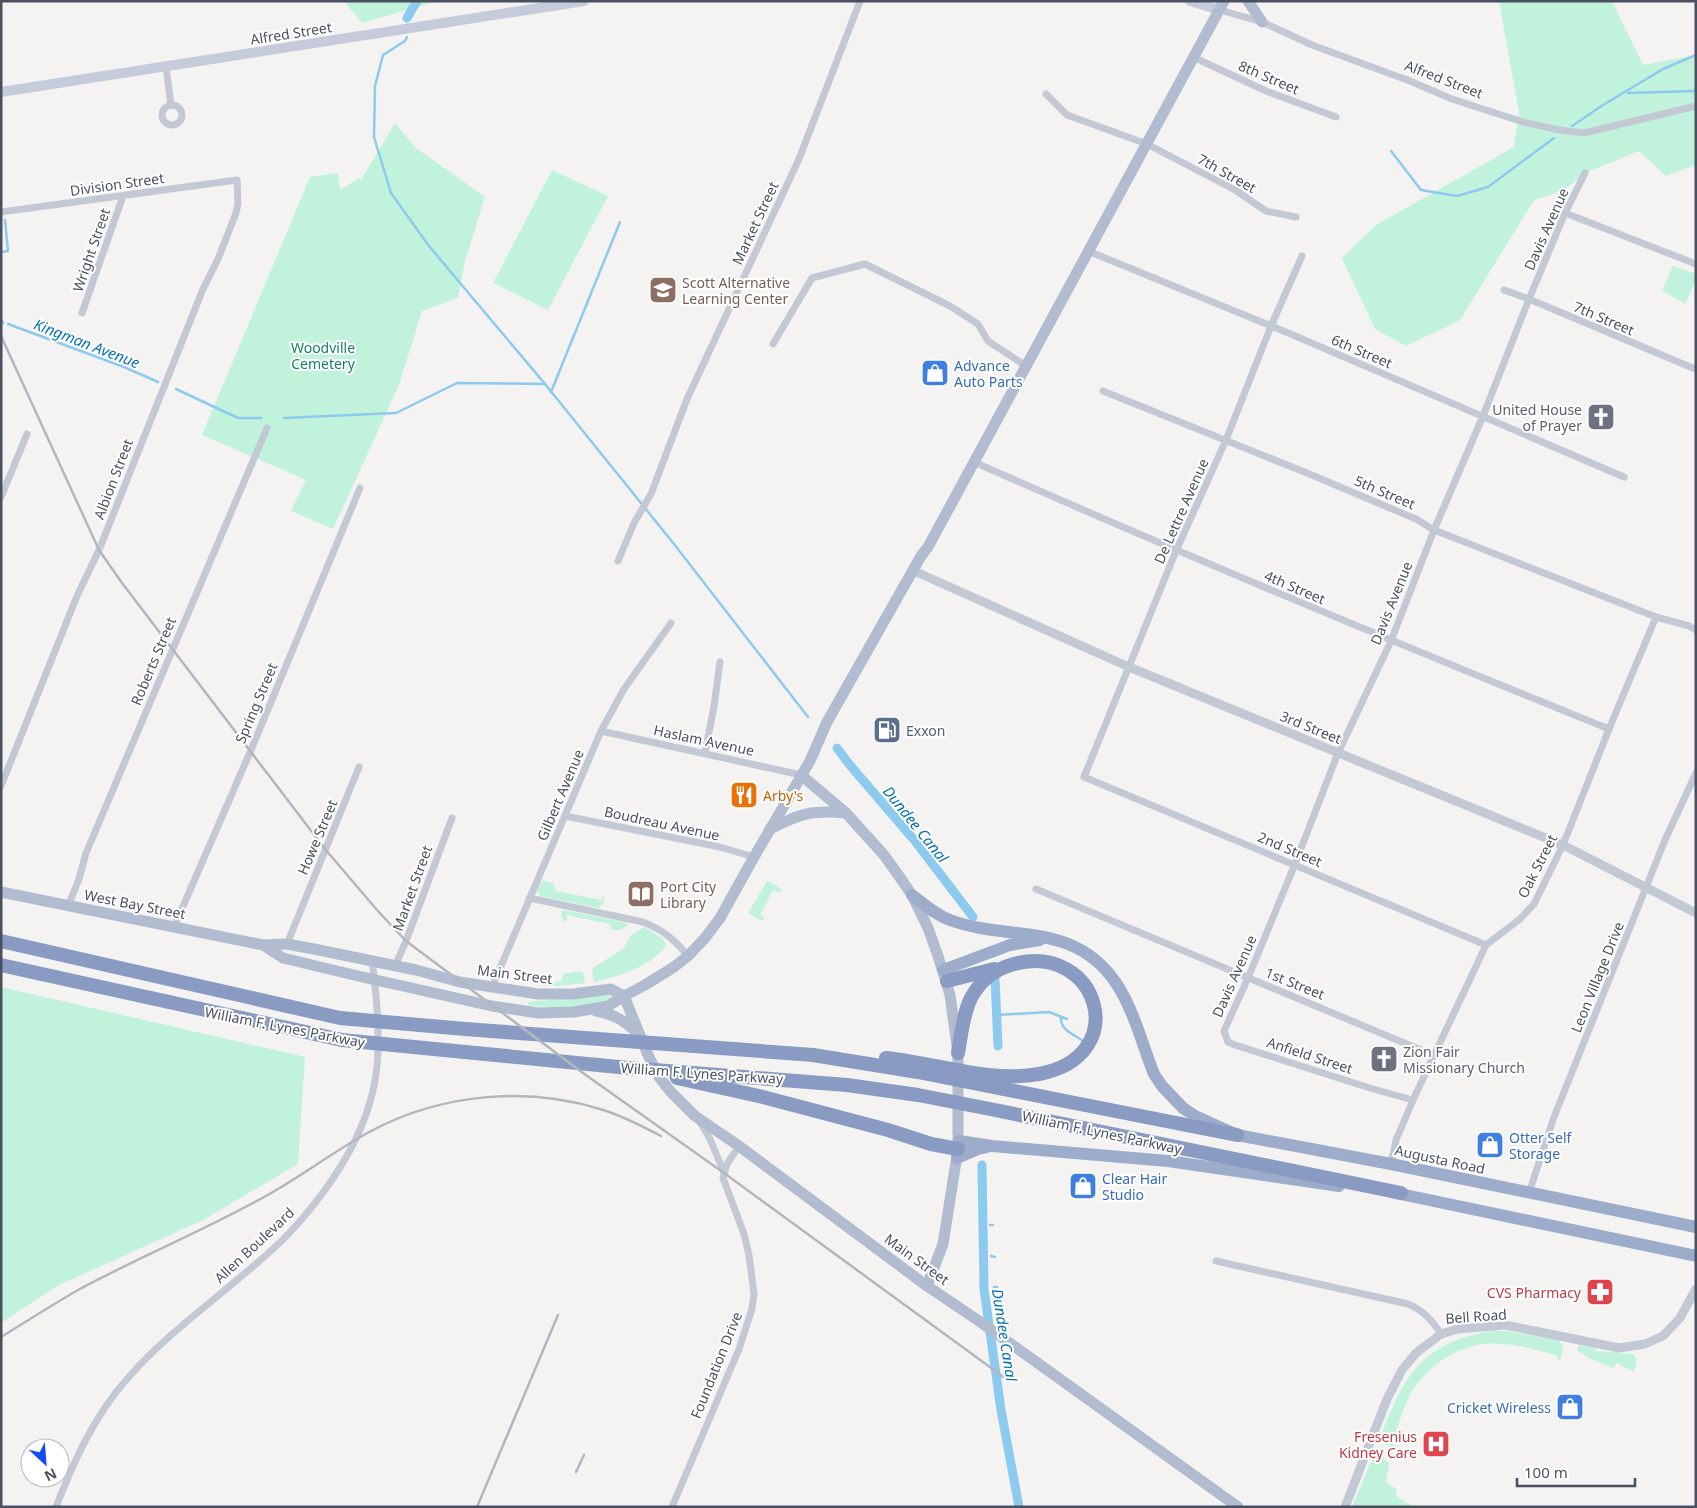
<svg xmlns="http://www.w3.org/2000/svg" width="1697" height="1508" viewBox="0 0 1697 1508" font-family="'Noto Sans',sans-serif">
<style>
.green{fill:#c1f2dc}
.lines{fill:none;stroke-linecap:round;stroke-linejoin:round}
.stream{stroke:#8dcaf0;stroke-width:2.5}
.canal{stroke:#8dcaf0;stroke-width:9}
.minor{stroke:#c3c9d4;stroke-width:7}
.tertiary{stroke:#c3c9d4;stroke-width:9}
.secondary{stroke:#c5cbdb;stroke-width:10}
.primary{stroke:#b1bcd1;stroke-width:11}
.trunk{stroke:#9dacca;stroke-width:12}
.motorway{stroke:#899bc2;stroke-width:14}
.rail{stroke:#b4b6bd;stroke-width:2.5}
.labels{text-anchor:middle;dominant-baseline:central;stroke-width:4;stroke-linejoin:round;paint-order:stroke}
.street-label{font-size:14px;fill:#495161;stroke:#fff}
.education-label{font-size:14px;fill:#785e54;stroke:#fff;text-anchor:start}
.park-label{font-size:14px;fill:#14825e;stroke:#fff}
.shop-label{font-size:14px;fill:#366cbe;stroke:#fff;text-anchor:start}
.worship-label{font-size:14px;fill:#5b616d;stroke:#fff;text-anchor:end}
.service-label{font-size:14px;fill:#4e5e75;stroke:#fff;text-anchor:start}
.food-label{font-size:14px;fill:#c56008;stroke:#fff;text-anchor:start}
.health-label{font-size:14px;fill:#be3a42;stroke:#fff;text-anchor:end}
.water-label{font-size:15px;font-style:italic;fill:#0772b6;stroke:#fff}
</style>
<rect width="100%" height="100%" fill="#f4f3f2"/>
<g class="green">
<polygon points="344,1 438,1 362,23"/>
<polygon points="1499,1 1612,1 1643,65 1696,55 1696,165 1666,176 1639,151 1585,173 1563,191 1534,200 1460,320 1406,346 1375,329 1342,258 1376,225 1514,147 1519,112"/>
<polygon points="395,123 416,148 485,197 465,261 458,298 422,311 399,385 333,529 291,511 306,480 202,435 310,177 338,173 340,190 359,178 361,180"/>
<polygon points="552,170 608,196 548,310 493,283"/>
<polygon points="1673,266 1696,274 1696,280 1685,304 1662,290"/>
<polygon points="544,881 553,883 556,891 601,900 603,896 605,898 603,904 598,908 540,896 537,891 540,883"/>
<polygon points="767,881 779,887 781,891 779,893 773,890 760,915 765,919 762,921 748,913"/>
<polygon points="564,910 627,923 628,925 620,930 612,930 610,924 566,915 567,919 565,922 562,918 561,911"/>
<path d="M644,927L663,939L666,946C650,967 619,976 594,982L592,972L593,968L624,948L631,935Z"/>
<polygon points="574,972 583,972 585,983 558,986 541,986 540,984 542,976 545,979 551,978 552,980 552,983 562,981 563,974"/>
<polygon points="1,987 305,1057 298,1164 203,1220 57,1286 1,1323"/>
<path d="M610,994L614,996C591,1010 555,1009 528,1005V1002Z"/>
<path d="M1491,1331H1506L1558,1340L1562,1344L1563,1349L1560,1360L1557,1361L1558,1356C1540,1351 1521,1345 1502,1344C1465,1340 1430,1362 1411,1393C1403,1408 1398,1427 1391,1443L1397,1446L1396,1449L1394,1450C1388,1446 1381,1443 1381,1435C1406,1373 1421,1344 1491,1331Z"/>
<path d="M1579,1345L1595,1348L1596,1351L1633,1354C1638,1361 1636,1364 1634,1372L1617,1363L1613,1368C1604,1364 1580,1356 1577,1349Z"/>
<path d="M1375,1457C1381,1457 1386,1458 1389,1464L1386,1482L1396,1489L1397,1497L1414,1507H1352L1370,1464Z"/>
</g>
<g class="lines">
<g class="stream">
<polyline points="407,37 405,41 383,55 375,86 374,137 391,193 429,246 545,384 674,544 808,717"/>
<polyline points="1628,93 1696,91"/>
<polyline points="1572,126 1603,105 1663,69 1696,55"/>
<polyline points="1391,151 1421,190 1457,196 1488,187 1554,138"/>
<polyline points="1,252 8,251 5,220"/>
<polyline points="1,320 3,323"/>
<polyline points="8,324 124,367 158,382"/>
<polyline points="176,389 238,418 261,418"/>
<polyline points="551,392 620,222"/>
<polyline points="284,418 396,413 457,383 545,384"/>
<polyline points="997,1015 1049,1012 1067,1019"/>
<path d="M1061,1018C1060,1030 1075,1035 1083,1041"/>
<polyline points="990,1225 993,1225"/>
<polyline points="991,1256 995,1257"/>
<polyline points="994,1287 997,1287"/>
</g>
<g class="canal">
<polyline points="407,18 417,1"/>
<polyline points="837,748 849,764 915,841 973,917"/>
<polyline points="995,979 998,1046"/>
<polyline points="982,1165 984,1289 1001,1410 1019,1507"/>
</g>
<g class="minor">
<polyline points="1220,10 1262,22 1312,45 1410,81 1452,99 1523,122 1559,130 1584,133 1696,106"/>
<polyline points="1193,57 1266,91 1336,117"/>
<polyline points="166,67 171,105"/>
<polyline points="1046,94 1067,115 1147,144 1235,190 1266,211 1296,217"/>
<circle cx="172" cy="115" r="10"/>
<polyline points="1,212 237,180 238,204 236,213 218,259 203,289 99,550 77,596 1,786"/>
<polyline points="1565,213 1696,264"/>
<polyline points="1088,251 1286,332 1624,477"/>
<polyline points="1302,256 1271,326 1226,440 1176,551 1084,777 1486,945"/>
<polyline points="1504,290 1529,299 1695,369"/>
<polyline points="82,313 123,196"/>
<polyline points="773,344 812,278 865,264 950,306 978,324 988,341 1020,362 1025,368"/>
<polyline points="1103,391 1307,473 1416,519 1434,530 1656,617 1689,626 1696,630"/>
<path d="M974,462C1184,555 1396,643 1609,729"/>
<polyline points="1,497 27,434"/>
<polyline points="618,561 634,523 651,494 687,399 799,159 860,1"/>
<polyline points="601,731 801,775"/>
<polyline points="705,753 714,706 720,662"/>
<polyline points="565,816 720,847 754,857"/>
<polyline points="1036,889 1433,1055"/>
<path d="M529,898L643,922C663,930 674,939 688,956"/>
<polyline points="68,906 79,879 86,853 267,428"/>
<polyline points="174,927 251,750 360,488"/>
<polyline points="287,944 359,767"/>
<polyline points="395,966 406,941 452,818"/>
<polyline points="492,987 601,731 624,689 671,623"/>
<polyline points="1413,1100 1373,1089 1235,1045 1228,1042 1224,1031 1248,978 1295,864 1338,753 1391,641 1434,530 1483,416 1529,299 1565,213 1585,173"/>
<polyline points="700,1122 710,1139 724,1173"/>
<polyline points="1391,1164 1396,1140 1413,1100 1486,945 1520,919 1534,904 1563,845 1609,729 1656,617"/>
<polyline points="1529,1193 1554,1117 1665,840 1696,773"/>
<path d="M1216,1261L1408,1304C1423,1310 1433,1321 1441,1334"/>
<path d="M56,1507C74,1461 94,1416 127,1379C160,1341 199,1312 237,1280C256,1264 276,1248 293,1229C331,1187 368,1132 376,1074C381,1038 377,998 372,961"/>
<polyline points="672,1507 739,1349 752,1309 754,1294 749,1255 744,1234 723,1178 727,1164 739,1146"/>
</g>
<g class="tertiary">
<polyline points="914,571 1129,667 1563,845 1696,913"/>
<polyline points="1345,1507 1387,1399 1402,1370 1416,1353 1441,1334 1458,1329 1505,1325 1619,1348 1645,1344 1663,1336 1680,1318 1696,1289"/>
</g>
<g class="secondary">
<polyline points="1190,1 1220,10"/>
<polyline points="1,92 584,1"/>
</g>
<g class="primary">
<polyline points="1248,1 1262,22"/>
<polyline points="801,775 846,813 884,855 899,876 912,895 928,928 938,956 950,995 958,1053 958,1149 943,1244 927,1286"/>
<path d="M770,829C801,813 812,810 846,813"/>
<polyline points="1,892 263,945 287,944 319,950 416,970 460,982 538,994 573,994 611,989 624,996 648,1055 659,1077 670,1091 695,1116 739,1146 927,1286 979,1321 1238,1507"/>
<polyline points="263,945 283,958 358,976 492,1006 538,1013 574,1012 608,1006 624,996 645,985 674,967 688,956 705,938 720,918 754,857 810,761 827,722 921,556 928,547 1224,1"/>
<path d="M596,1011C613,1014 624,1020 636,1032"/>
</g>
<g class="trunk">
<path d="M912,895C924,904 935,915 950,920C1009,942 1073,920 1116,983C1134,1010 1142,1044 1154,1074L1162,1086L1183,1108L1195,1116L1237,1135L1391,1164L1696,1227"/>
<polyline points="943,970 1010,945 1040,940"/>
<polyline points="959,1141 992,1146 1168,1161 1339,1186"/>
<polyline points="957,1158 978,1149 987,1147"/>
<polyline points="1391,1192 1696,1256"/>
</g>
<g class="motorway">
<polyline points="1,941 340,1018 465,1029 813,1055 918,1072 1237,1135"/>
<polyline points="1,965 342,1040 629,1068 847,1085 918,1095 990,1109 1401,1193"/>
<polyline points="947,981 994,969"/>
<path d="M886,1058C936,1063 989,1083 1039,1074C1134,1056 1098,942 1014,964C995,969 980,981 971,998C963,1014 961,1036 958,1053"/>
<polyline points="677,1078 763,1097 888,1130 931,1144 958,1149"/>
</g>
<g class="rail">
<polyline points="1,336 99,550 122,583 325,849 377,910 406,941 583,1073 724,1173 1009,1381"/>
<path d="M1,1337C27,1321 52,1305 78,1290C139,1257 203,1231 264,1197C301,1177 335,1150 373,1130C442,1094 525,1086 600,1109C621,1115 642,1126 661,1136"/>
<polyline points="576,1472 584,1455"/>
<polyline points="477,1507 558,1315"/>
</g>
</g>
<defs>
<symbol id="school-square" viewBox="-11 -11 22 22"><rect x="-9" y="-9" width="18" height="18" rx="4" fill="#8d6e63" stroke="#fff"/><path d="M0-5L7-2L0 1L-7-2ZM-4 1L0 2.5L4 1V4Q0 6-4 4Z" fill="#fff"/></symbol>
<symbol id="shop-square" viewBox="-11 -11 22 22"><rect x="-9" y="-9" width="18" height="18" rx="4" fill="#3f7fe0" stroke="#fff"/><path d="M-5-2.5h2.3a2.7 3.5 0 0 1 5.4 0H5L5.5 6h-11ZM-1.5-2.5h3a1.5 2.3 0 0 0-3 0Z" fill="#fff"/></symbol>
<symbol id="church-square" viewBox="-11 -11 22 22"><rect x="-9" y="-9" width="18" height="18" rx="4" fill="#6b7280" stroke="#fff"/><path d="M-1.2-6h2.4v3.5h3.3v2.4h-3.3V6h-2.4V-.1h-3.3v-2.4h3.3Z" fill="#fff"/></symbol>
<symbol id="fuel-square" viewBox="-11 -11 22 22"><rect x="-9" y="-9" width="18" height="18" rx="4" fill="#5c6f8a" stroke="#fff"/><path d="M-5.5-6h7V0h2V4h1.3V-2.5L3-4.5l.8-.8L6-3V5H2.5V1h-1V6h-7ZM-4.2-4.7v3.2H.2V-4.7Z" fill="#fff"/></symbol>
<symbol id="restaurant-square" viewBox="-11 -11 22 22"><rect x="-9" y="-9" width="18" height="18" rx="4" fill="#e8710a" stroke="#fff"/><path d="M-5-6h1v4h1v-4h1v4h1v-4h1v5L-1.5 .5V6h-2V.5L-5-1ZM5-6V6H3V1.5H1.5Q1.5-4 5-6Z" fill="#fff"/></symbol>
<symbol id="library-square" viewBox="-11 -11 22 22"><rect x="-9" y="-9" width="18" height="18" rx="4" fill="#8d6e63" stroke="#fff"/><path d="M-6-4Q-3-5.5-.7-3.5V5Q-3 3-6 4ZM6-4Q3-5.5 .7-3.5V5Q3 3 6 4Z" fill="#fff"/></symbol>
<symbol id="pharmacy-square" viewBox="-11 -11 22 22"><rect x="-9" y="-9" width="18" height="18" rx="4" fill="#e0444e" stroke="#fff"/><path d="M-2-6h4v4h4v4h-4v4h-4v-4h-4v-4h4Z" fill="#fff"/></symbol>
<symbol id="hospital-square" viewBox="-11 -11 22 22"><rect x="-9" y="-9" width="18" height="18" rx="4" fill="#e0444e" stroke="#fff"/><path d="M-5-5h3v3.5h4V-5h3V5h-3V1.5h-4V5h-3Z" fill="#fff"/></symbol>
</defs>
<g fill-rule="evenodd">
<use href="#school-square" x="647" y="274" width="32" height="32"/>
<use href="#shop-square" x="919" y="357" width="32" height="32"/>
<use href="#church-square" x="1585" y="401" width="32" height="32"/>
<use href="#fuel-square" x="871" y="714" width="32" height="32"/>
<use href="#restaurant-square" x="728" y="779" width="32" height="32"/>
<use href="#library-square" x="625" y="878" width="32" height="32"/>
<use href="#church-square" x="1368" y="1043" width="32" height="32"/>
<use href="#shop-square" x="1474" y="1129" width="32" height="32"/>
<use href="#shop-square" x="1067" y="1170" width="32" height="32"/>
<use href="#pharmacy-square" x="1584" y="1276" width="32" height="32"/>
<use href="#shop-square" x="1554" y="1391" width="32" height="32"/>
<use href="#hospital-square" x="1420" y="1428" width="32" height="32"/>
</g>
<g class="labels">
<g class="street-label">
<text transform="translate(291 33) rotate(-9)">Alfred Street</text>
<text transform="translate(1269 77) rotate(23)">8th Street</text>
<text transform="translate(1444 79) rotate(21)">Alfred Street</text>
<text transform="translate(1227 173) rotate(29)">7th Street</text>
<text transform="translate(117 184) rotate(-8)">Division Street</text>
<text transform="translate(755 223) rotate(-65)">Market Street</text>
<text transform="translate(1546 229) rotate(-66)">Davis Avenue</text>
<text transform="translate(91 250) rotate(-71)">Wright Street</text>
<text transform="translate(1604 318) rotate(23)">7th Street</text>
<text transform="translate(1362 351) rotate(23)">6th Street</text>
<text transform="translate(113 479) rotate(-69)">Albion Street</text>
<text transform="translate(1385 492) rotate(23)">5th Street</text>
<text transform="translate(1181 511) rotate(-66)">De Lettre Avenue</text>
<text transform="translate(1295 587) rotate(23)">4th Street</text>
<text transform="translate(1391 603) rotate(-68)">Davis Avenue</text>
<text transform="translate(153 661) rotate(-67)">Roberts Street</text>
<text transform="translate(256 703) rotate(-67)">Spring Street</text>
<text transform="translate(1311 727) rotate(22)">3rd Street</text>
<text transform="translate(704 740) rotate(12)">Haslam Avenue</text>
<text transform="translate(560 795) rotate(-67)">Gilbert Avenue</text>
<text transform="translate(662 823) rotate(12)">Boudreau Avenue</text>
<text transform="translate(317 837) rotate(-67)">Howe Street</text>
<text transform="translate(1290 849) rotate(23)">2nd Street</text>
<text transform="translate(1537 866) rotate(-63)">Oak Street</text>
<text transform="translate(412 888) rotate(-70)">Market Street</text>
<text transform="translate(135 904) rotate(11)">West Bay Street</text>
<text transform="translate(515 974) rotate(7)">Main Street</text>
<text transform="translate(1234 976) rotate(-66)">Davis Avenue</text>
<text transform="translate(1597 977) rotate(-68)">Leon Village Drive</text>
<text transform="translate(1295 983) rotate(22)">1st Street</text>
<text transform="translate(285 1027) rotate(11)">William F. Lynes Parkway</text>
<text transform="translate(1310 1055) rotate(18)">Anfield Street</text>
<text transform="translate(702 1073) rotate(4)">William F. Lynes Parkway</text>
<text transform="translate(1102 1132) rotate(12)">William F. Lynes Parkway</text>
<text transform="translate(1440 1159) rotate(12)">Augusta Road</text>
<text transform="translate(254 1245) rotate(-43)">Allen Boulevard</text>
<text transform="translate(917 1259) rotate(36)">Main Street</text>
<text transform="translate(1476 1316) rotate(-4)">Bell Road</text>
<text transform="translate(716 1365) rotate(-68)">Foundation Drive</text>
</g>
<g class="education-label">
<text x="682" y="282">Scott Alternative<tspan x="682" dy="16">Learning Center</tspan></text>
<text x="660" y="886">Port City<tspan x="660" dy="16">Library</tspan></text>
</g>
<g class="park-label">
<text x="323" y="347">Woodville<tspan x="323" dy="16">Cemetery</tspan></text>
</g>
<g class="shop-label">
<text x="954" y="365">Advance<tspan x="954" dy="16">Auto Parts</tspan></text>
<text x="1509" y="1137">Otter Self<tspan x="1509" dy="16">Storage</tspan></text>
<text x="1102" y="1178">Clear Hair<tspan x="1102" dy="16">Studio</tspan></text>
<text x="1551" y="1407" text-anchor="end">Cricket Wireless</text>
</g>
<g class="worship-label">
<text x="1582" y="409">United House<tspan x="1582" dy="16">of Prayer</tspan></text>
<text x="1403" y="1051" text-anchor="start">Zion Fair<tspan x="1403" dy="16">Missionary Church</tspan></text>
</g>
<g class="service-label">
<text x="906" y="730">Exxon</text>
</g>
<g class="food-label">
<text x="763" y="795">Arby's</text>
</g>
<g class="health-label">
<text x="1581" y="1292">CVS Pharmacy</text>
<text x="1417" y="1436">Fresenius<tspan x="1417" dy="16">Kidney Care</tspan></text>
</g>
<g class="water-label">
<text transform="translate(87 343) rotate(21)">Kingman Avenue</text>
<text transform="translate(916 824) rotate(51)">Dundee Canal</text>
<text transform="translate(1005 1335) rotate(81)">Dundee Canal</text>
</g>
</g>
<rect width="1697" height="1508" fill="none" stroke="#495161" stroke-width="5"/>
<g transform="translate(45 1463) rotate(154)"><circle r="24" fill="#ffffff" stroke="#b6b9c0"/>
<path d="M0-4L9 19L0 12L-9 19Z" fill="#144ced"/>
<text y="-8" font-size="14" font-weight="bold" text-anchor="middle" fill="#495161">N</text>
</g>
<path d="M1517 1478v8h118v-8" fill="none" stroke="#495161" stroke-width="2.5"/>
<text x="1524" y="1478" font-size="15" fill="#495161" stroke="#ffffff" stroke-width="4" paint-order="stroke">100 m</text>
</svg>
